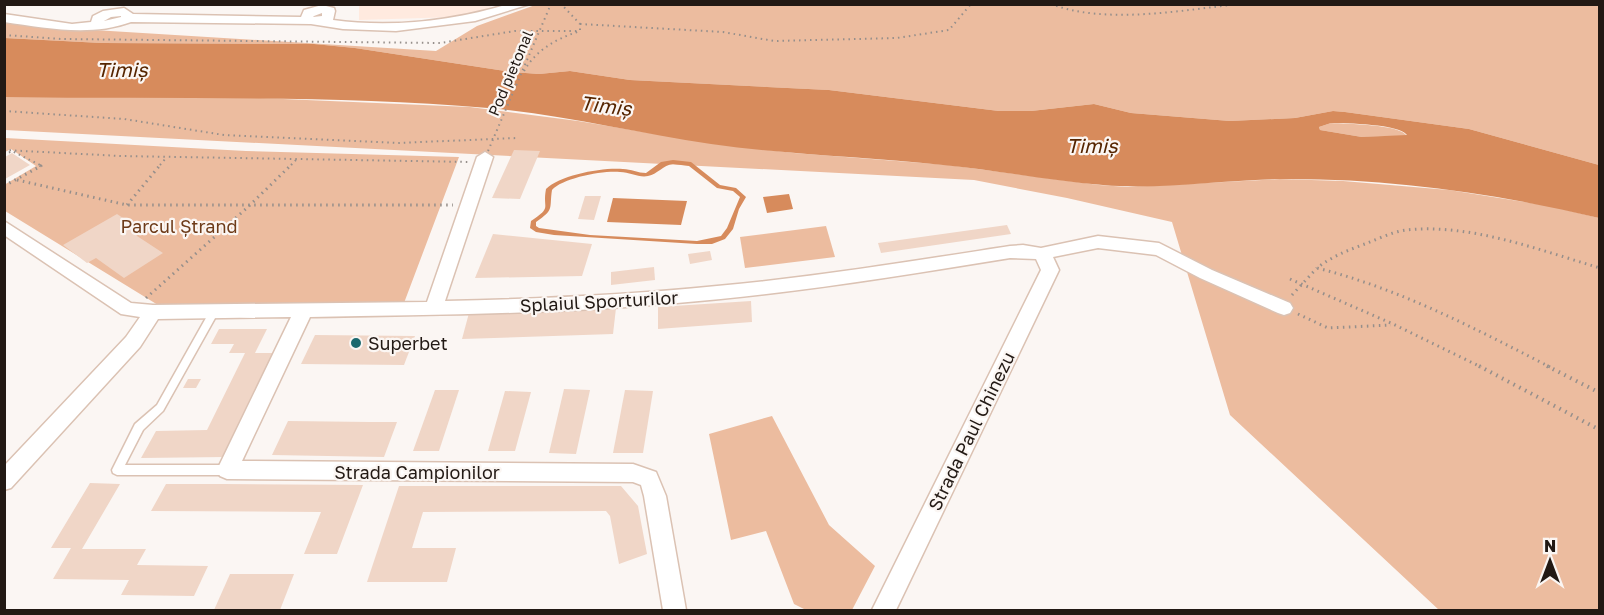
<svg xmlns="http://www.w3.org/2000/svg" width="1604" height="615" viewBox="0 0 1604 615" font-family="'Golos Text',sans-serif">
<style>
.built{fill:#ffeadf}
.green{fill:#ecbc9f}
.water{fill:#d78b5c;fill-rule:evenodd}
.building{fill:#f0d6c7}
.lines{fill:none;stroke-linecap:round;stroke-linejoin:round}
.lane-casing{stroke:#dbc2b3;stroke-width:3}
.street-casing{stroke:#dbc2b3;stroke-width:3}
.path-far2{stroke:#968f8b;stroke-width:2;stroke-dasharray:1.5 4;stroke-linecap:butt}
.path-far1{stroke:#968f8b;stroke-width:3;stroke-dasharray:1.5 4.5;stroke-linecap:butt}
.path{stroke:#968f8b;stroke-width:4;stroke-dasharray:1.5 5;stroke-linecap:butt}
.lane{fill:#fff;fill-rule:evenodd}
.street{fill:#fff;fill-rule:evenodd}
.path-bridge{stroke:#968f8b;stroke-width:2;stroke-dasharray:1.5 4;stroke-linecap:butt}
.poi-dot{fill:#1c696e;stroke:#fbf6f3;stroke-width:2}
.labels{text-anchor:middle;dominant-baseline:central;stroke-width:4.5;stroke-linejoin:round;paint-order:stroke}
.far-street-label{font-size:15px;fill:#221914;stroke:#fbf6f3}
.park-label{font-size:18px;fill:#6e3b19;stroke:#fbf6f3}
.street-label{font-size:18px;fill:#221914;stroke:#fbf6f3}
.poi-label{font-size:18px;fill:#221914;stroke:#fbf6f3;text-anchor:start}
.water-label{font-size:20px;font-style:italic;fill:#562500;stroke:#fbf6f3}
</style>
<rect width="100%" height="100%" fill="#fbf6f3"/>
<polygon class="built" points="359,5 491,5 490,8 457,17 359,20"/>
<g class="green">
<polygon points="538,4 1599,5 1599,165 1469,129 1345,112 1333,111 1295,118 1230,121 1131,113 1094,104 1031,111 999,111 829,90 630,80 570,71 539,74 512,72 355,48 314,44 102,43 5,38 4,21 29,26 436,51 477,26"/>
<polygon points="4,97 236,97 470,107 578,121 716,144 794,153 948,165 1099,185 1128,187 1280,179 1343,181 1449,190 1550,206 1599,218 1599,610 1439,610 1230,415 1172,222 1067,198 974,180 5,130"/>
<path d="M1331,123C1346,124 1400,124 1407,136L1362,137L1320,130L1319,127Z"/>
<polygon points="5,138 246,151 459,157 404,303 158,305 5,211 4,185 36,166 11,149 5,152"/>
<polygon points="826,226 835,257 745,268 740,237"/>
<polygon points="772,416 829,525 875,566 852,610 806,610 794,604 766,531 731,540 709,434"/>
</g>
<g class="water">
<path d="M5,38L102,43L314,44L355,48L512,72L539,74L570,71L630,80L829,90L999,111H1031L1094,104L1131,113L1230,121L1295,118L1333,111L1345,112L1469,129L1599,165V218C1495,193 1388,178 1280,179C1222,180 1160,190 1103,185C1050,181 997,170 943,165C866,157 788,155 711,144C636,133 563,115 488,108C327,94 166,100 5,97ZM1331,123C1346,123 1399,124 1407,135L1362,137L1320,130L1319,127Z"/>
<path d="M673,160L691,162L720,185L736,188L746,197L739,209L733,229L725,239L712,244H697L554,235L536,232L530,228L531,221C553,206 542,210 546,189C560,175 603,167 623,169C631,169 638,173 646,173L661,162ZM673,164L689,166L717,188L733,191L740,197L727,228L721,236L697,241L590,235L539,228L536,226V222C555,209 549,209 552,190C562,178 604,170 620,172C630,172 639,178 648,176C658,174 663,165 673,164Z"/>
<polygon points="789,194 793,209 767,213 763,197"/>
<polygon points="613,198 687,201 681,225 607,222"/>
</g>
<g class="building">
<polygon points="514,150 540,151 520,199 492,198"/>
<polygon points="12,153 30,165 5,179 5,157"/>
<polygon points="585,196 601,196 594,220 578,219"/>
<polygon points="117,214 141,230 134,234 163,253 124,278 96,258 87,263 63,245"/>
<polygon points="1007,225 1011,234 881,253 878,243"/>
<polygon points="493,234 592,244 582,276 475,278"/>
<polygon points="710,251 712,260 690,264 688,254"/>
<polygon points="654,267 655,280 611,285 611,272"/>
<polygon points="751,301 752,322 658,329 658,307"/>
<polygon points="616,308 613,334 462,339 469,313"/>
<polygon points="219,329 267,329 255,353 275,353 225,457 141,458 156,431 207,430 245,353 229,353 234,344 211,344"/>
<polygon points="315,335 415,336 404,365 301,364"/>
<polygon points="188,379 201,379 196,388 183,388"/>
<polygon points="564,389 590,390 576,454 549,453"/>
<polygon points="435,390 459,390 439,451 413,451"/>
<polygon points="625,390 653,391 643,453 613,453"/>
<polygon points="505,391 531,392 515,451 488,451"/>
<polygon points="288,421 370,422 397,422 384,457 272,455"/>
<polygon points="90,483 120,484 82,549 146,549 137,565 208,566 194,596 121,595 129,580 53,579 71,548 51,548"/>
<polygon points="166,484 223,484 363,485 337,554 304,554 321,512 151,511"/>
<polygon points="399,486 621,486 638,506 647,554 619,564 610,516 606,511 423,512 412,548 456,548 447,582 367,582"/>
<polygon points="230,574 294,574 280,610 214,610"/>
</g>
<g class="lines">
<defs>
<polygon id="lane" points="214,308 217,309 219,311 163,411 143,430 125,465 227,465 231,467 232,470 231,473 227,475 117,475 113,473 112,470 135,424 157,405 211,309"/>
<g id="street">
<path d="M509,4H530L475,21L396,31L343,29L311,24L131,22C90,37 47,28 4,22V14L72,24L91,22L93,16L103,11L124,8L133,14L301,17L304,10L322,5L334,8L335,11L333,20C391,28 453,21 509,4ZM322,13V16L313,17L314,16ZM111,17L121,16V17L104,21Z"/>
<path d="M485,152L493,157L445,301C536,299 627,295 717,286C815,277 913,261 1010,246L1023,245L1041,248L1098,236L1159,243L1212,270L1290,303L1293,308L1290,313L1284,315L1278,313L1200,278L1156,255L1098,248L1053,257L1059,270L896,610H872L1041,270L1036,259L1010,258C899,276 789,294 677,303C555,314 432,315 310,317L242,461L633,464L656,472L666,496L686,610H663L644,496L641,485L633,482L227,479L220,476L217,470L291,317L158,319L140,347L11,488L4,490V466L126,337L140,317L121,314L4,235V221L131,303L153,305L427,302L477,157Z"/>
</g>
</defs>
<use href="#lane" class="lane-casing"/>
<use href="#street" class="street-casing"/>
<g class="path-far2">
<path d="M1051,4C1106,25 1182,10 1240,4"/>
<polyline points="580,24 723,32 774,41 897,38 949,30 971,4"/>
<polyline points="4,35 62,39 440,43 515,31 580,31"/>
<path d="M524,71C537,49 556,39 580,31V24L561,4"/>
<polyline points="4,111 124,119 224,135 398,143 517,138"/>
<polyline points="4,150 121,156 470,162"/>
<polyline points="4,155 12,151 40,165"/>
<polyline points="160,165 166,158"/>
<polyline points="291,165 296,160"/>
</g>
<g class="path-far1">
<polyline points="17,180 127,205 453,205"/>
<polyline points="4,186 41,166 37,164"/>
<polyline points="127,205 161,164"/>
<polyline points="1290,279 1393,324 1481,367"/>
<polyline points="1292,295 1317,268"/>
<polyline points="146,298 249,206 292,164"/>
<polyline points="1298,314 1328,328 1391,325"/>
<path d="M1550,367C1474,328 1400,289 1317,268C1331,257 1346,251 1362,245C1376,240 1391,232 1406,230C1470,223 1539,250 1600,268"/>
</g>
<g class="path">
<polyline points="1479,366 1600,430"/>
<polyline points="1547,366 1600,393"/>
</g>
<use href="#lane" class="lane"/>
<use href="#street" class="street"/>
<polyline class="path-bridge" points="488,151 551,4"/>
</g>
<circle class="poi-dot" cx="356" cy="343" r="6"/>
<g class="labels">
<g class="far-street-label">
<text transform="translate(510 73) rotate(-67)">Pod pietonal</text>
</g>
<g class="park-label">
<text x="179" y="226">Parcul Ștrand</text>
</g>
<g class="street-label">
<text transform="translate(599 301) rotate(-3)">Splaiul Sporturilor</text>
<text transform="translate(971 431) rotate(-64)">Strada Paul Chinezu</text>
<text x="417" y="472">Strada Campionilor</text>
</g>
<g class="poi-label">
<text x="368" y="343">Superbet</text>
</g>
<g class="water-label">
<text x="122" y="69">Timiș</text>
<text transform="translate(606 105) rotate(7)">Timiș</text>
<text x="1092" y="145">Timiș</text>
</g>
</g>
<rect width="1604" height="615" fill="none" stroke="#221914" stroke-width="12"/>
<g transform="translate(1550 561)" stroke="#fbf6f3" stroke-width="4.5" paint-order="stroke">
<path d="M0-4.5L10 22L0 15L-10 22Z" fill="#221914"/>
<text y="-9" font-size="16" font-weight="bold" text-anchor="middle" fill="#221914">N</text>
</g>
</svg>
